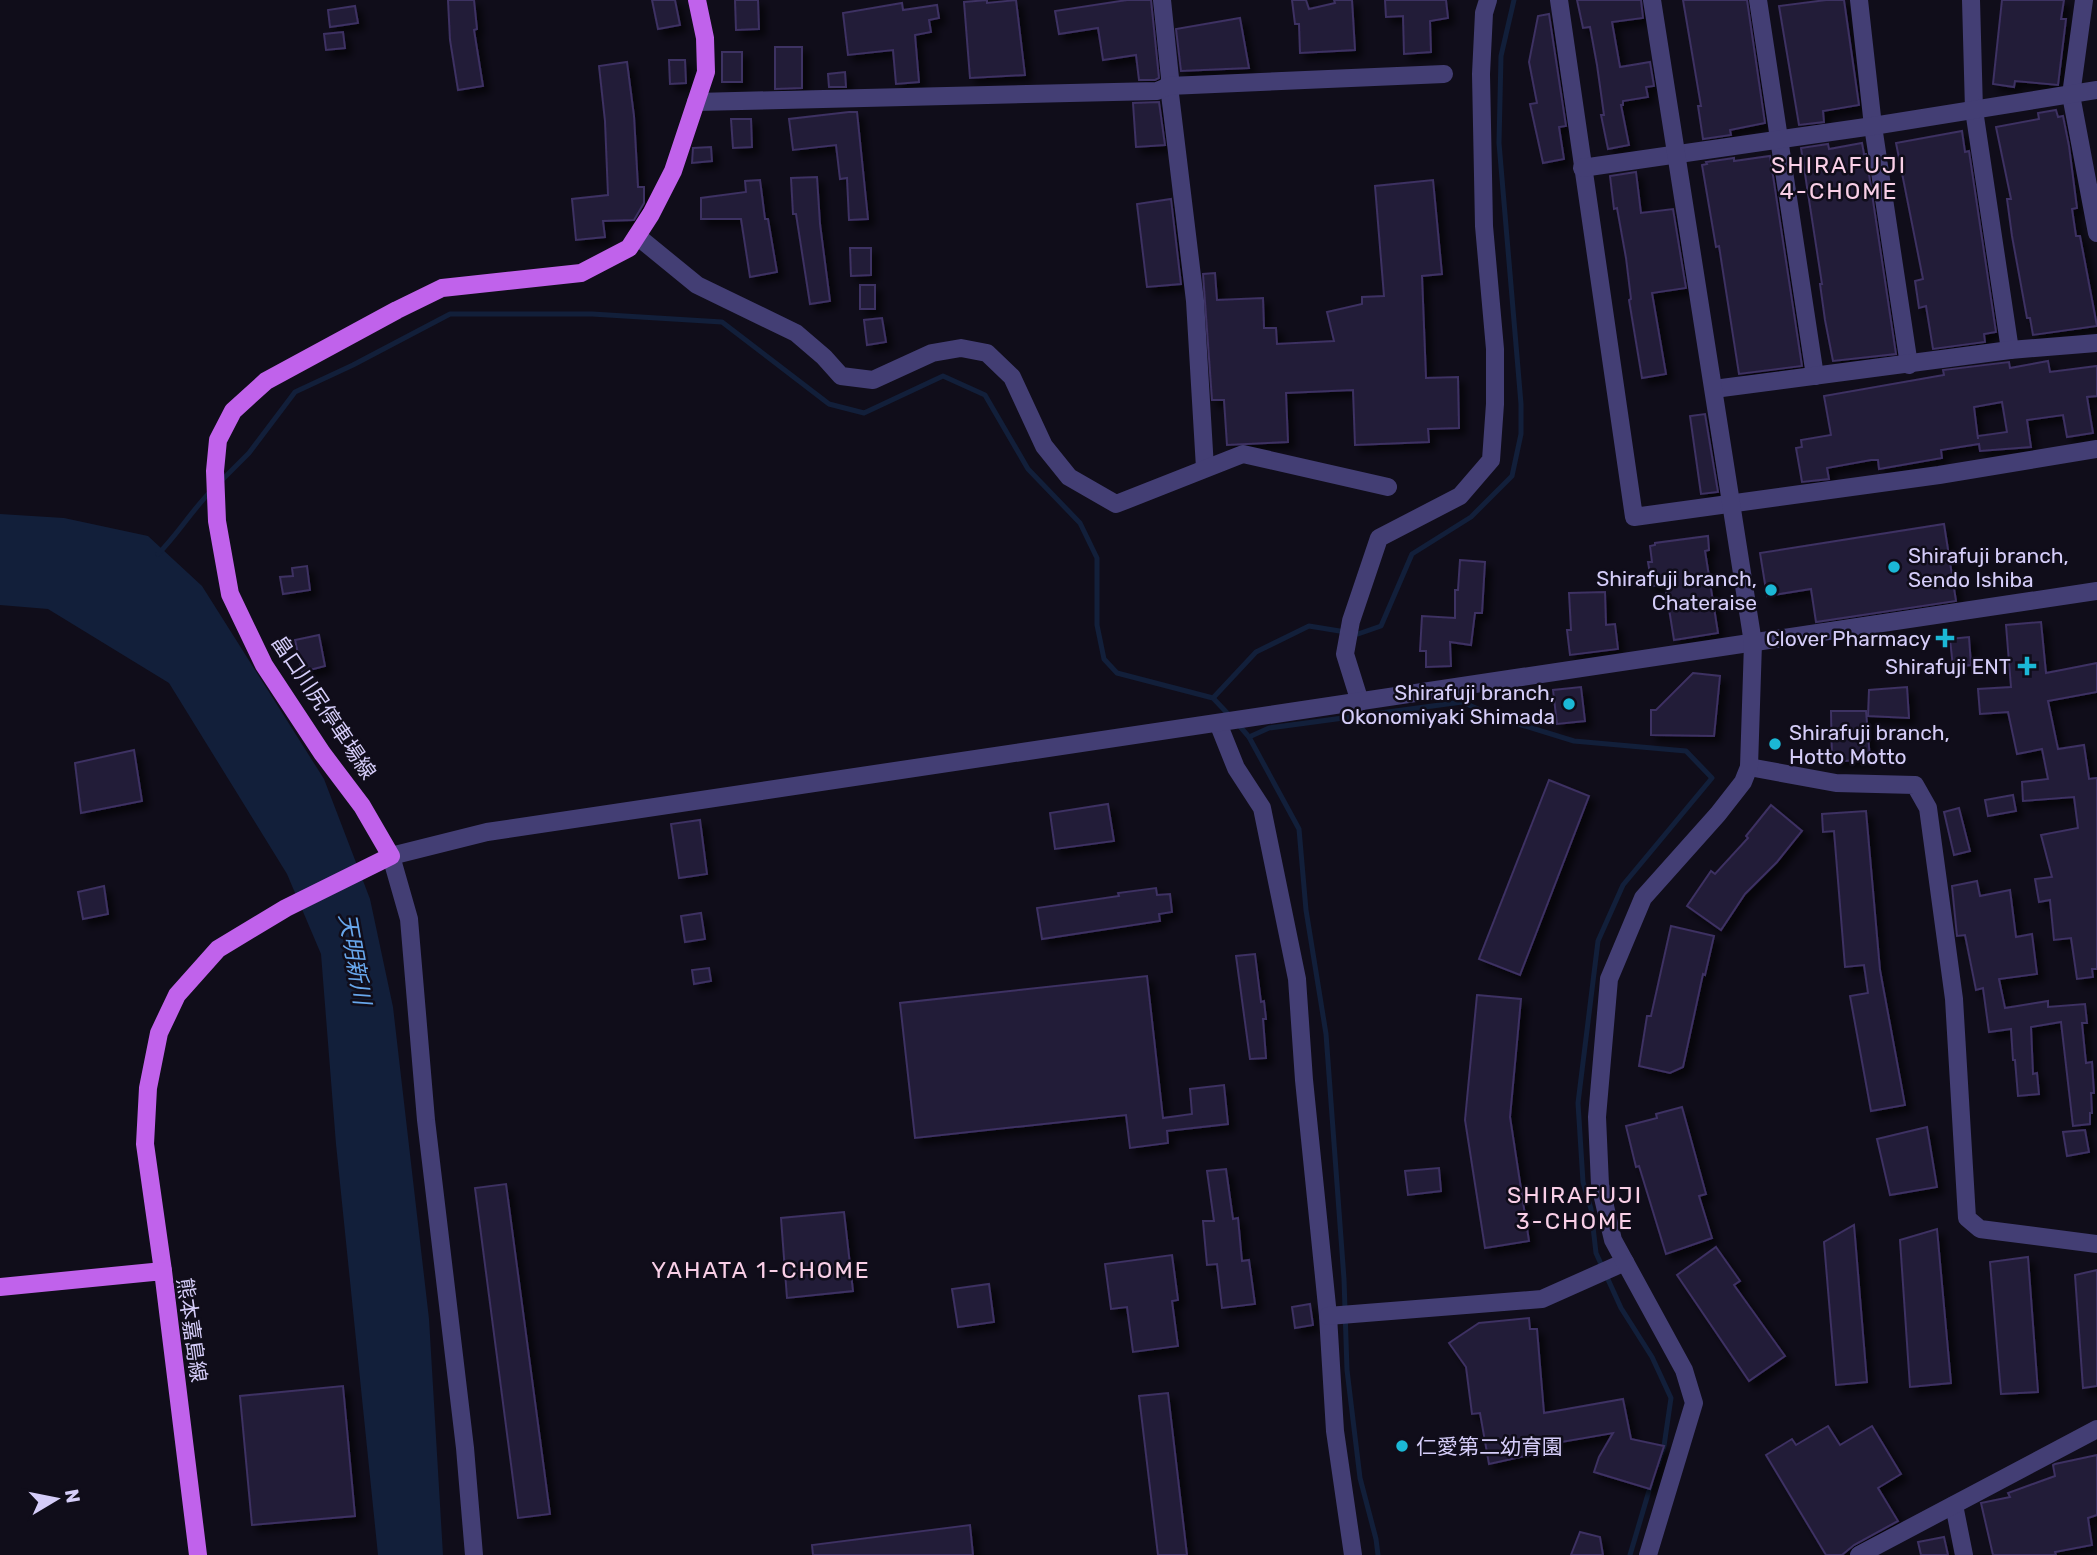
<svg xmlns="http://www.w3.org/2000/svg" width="2097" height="1555" viewBox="0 0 2097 1555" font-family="Rubik,'Noto Sans JP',sans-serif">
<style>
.water{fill:#121f3a}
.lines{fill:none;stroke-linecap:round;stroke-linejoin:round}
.stream{stroke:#121f3a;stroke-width:5}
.building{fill:#231c39;stroke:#3d3062;stroke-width:2;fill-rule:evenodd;filter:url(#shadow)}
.minor{stroke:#433e74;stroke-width:18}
.major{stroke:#c062eb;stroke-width:18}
.poi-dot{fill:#1bb8d6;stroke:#100d1a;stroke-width:2.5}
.labels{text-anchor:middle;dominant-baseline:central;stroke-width:5;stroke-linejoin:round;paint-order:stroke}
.poi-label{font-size:21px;fill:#d5cdf9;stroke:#100d1a;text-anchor:end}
.street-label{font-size:21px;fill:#d5cdf9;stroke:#100d1a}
.neighbourhood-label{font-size:23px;letter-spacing:2px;fill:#f9cfe7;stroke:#100d1a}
.water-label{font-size:23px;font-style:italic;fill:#68a7ec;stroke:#100d1a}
</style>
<defs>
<filter id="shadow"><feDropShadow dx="6" dy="6" stdDeviation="3.5" flood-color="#0009"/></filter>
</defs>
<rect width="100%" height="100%" fill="#100d1a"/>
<polygon class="water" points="0,514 64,518 148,536 202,586 324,779 370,899 393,1007 429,1319 443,1555 378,1555 336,1144 321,954 287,874 169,683 48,609 0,605"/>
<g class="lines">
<g class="stream">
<polyline points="219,483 249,453 295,392 353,365 450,314 592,314 722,322 829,404 864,413 943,376 985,395 1028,469 1080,523 1097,558 1097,625 1104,659 1117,673 1213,698 1230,716"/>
<path d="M158,554C178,534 192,510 212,490"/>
<polyline points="1213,698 1256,652 1309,626 1358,634 1381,626 1412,554 1471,517 1512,476 1521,434 1521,404 1499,143 1501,56 1514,0"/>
<polyline points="1237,723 1249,737 1299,829 1306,910 1326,1034 1344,1279 1347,1370 1360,1478 1376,1539 1378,1555"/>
<polyline points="1249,737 1269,728 1462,702 1499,718 1574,741 1686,751 1712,778 1623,885 1598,941 1578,1103 1583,1182 1591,1209 1596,1253 1621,1308 1652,1357 1671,1398 1664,1446 1658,1465"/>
<polyline points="1630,1555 1651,1484"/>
</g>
</g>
<g class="building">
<polygon points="448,0 474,0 477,29 474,30 483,86 458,90 450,40"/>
<polygon points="652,0 675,0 680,25 658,29"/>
<polygon points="735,0 758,0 759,29 736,30"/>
<polygon points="987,0 987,3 1016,0 1025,75 970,78 964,2"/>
<polygon points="1127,0 1151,0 1159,78 1155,80 1139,80 1136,55 1103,60 1098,28 1059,34 1055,11"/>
<polygon points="1292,0 1306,0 1309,9 1335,3 1334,0 1352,0 1355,50 1300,53 1299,24 1295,24"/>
<polygon points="1385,0 1446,0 1448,18 1430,21 1431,52 1404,54 1403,16 1386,17"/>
<polygon points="1577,0 1641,0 1643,18 1612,22 1620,67 1650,62 1654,86 1646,87 1648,97 1623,101 1623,105 1621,105 1629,145 1608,149 1601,115 1604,115 1597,65 1590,27 1583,28"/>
<polygon points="1683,0 1747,0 1765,123 1730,130 1731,135 1703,139 1698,106 1701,106"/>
<polygon points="1826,0 1844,0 1859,105 1823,111 1824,122 1799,125 1779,6"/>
<polygon points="2002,0 2064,0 2061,19 2066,19 2058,85 2015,81 2014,87 1993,84"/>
<polygon points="902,3 903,10 937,5 939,18 929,20 931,32 915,35 919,82 896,84 893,50 848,55 843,13"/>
<polygon points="355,6 358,23 330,27 328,10"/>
<polygon points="1549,14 1566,126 1559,127 1564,159 1543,163 1530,104 1537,103 1529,62 1538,16"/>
<polygon points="1240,18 1249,68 1181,71 1176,29"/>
<polygon points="343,32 345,48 326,50 324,34"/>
<polygon points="775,47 802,47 802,88 775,89"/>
<rect x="722" y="52" width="20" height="30"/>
<polygon points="669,60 685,60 686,83 670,84"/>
<polygon points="627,62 634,116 638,187 644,187 644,203 634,220 603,221 605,237 576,240 572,199 608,195 605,121 599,66"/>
<polygon points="845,72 846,87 829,87 828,74"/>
<polygon points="1159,102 1165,145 1136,147 1133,103"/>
<polygon points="2056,110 2058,117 2063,116 2069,146 2077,208 2072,209 2076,236 2080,236 2097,326 2033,335 2030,318 2027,318 2012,236 2007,199 2011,199 1996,127 2039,119 2038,113"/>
<polygon points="849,112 857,112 868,219 849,220 847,178 840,179 836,145 793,150 789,119"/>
<polygon points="731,119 751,119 752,147 733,148"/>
<polygon points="1962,131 1965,152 1969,151 1996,332 1984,334 1985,342 1933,349 1926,306 1919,308 1915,281 1923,279 1896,143"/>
<polygon points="1862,143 1864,154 1866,154 1896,354 1833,361 1825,320 1820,284 1822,284 1801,148 1828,144 1829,149"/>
<polygon points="711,147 712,161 692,163 693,148"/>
<polygon points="1770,156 1802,366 1739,374 1719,246 1716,247 1702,165 1707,164 1706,162 1734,158 1734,161"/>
<polygon points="1636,172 1641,213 1673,209 1686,288 1652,293 1666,374 1642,378 1629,300 1631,299 1626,258 1617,208 1614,209 1610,176"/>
<polygon points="817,177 820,224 830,301 810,304 796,214 793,214 791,178"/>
<polygon points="760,180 765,219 768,219 777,272 750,277 741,219 701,219 701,198 746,192 745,181"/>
<polygon points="1433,180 1442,274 1422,276 1426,378 1458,377 1459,428 1428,429 1429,442 1355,445 1353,390 1286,393 1288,442 1227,445 1224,400 1212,400 1203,274 1215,273 1217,300 1263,298 1264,328 1276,328 1277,344 1334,341 1327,312 1362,304 1362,297 1384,296 1375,186"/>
<polygon points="1171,199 1181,284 1147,287 1137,204"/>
<polygon points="850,248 871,248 871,275 851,276"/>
<rect x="860" y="285" width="15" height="24"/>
<polygon points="882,318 886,342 867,345 864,320"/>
<path d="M2048,361L2050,372L2097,366V396L2087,397L2093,433L2067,437L2063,415L2027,420L2031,447L1980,451L1979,444L1941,450L1942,458L1879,469L1878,460H1871L1827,468L1829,479L1802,482L1796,448L1802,447L1801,440L1831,435L1824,396L1938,376L1944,375L1943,370L2009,362L2010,368ZM2002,402L2007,432L1978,436V439L1974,407Z"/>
<polygon points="1705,414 1718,492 1701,494 1690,416"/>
<polygon points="1944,524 1956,601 1816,622 1811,589 1767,596 1760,553"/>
<polygon points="1708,536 1709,550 1705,551 1718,633 1674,640 1665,584 1652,586 1648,562 1652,562 1650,546 1655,545 1655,543"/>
<polygon points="1460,560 1485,562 1482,613 1475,613 1471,645 1450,642 1451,666 1426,667 1426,651 1420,651 1422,616 1455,618 1455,590 1458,590"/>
<polygon points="307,566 310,590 283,594 280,577 293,576 292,568"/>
<polygon points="1605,592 1606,625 1615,624 1618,649 1570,655 1567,630 1571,630 1569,593"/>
<polygon points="2041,622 2046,673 2097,663 2097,692 2048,701 2058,749 2084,745 2089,779 2097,778 2097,969 2092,969 2093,977 2077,979 2071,938 2054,940 2050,900 2039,902 2035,879 2052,877 2041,835 2078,828 2074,797 2023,801 2022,782 2048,779 2042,749 2017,754 2008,712 1980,714 1978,689 2011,687 2006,625"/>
<polygon points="319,635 325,666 302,672 295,640"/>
<polygon points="1969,637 1971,665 1953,667 1950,639"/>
<polygon points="1693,673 1720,676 1714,736 1651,735 1651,710 1656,710"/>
<polygon points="1581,687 1585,721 1557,724 1553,690"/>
<polygon points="1907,687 1909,718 1868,716 1869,690"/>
<polygon points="1831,711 1866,711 1870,759 1832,762"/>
<polygon points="134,750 142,801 81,813 75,763"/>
<polygon points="1549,780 1589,796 1520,975 1479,959"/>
<polygon points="2013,795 2016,811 1988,816 1985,800"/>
<polygon points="1108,804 1114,841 1055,849 1050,813"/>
<polygon points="1771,805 1802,831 1777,862 1745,894 1721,930 1687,906 1711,871 1715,874 1748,838 1746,836"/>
<polygon points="1959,808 1970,851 1954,855 1944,812"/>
<polygon points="1866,811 1880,970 1905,1105 1871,1111 1850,996 1868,993 1864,965 1845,967 1834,831 1823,832 1822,814"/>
<polygon points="700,820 707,874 679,878 671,824"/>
<polygon points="1977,881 1980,896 2010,890 2016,937 2032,934 2037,974 1999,979 2005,1008 2048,1001 2048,1007 2085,1004 2087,1023 2082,1023 2086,1063 2092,1062 2094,1093 2091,1093 2092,1113 2090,1113 2090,1124 2073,1126 2061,1022 2031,1027 2033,1074 2037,1073 2039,1094 2018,1096 2015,1060 2013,1060 2011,1029 1989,1032 1983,988 1976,990 1965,935 1957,936 1952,886"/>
<polygon points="104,886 108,914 83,919 78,892"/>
<polygon points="1156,888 1157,895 1170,894 1172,912 1159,914 1160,921 1042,939 1037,908 1119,896 1118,893"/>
<polygon points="701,913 705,939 685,942 681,916"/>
<polygon points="1671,926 1714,936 1705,975 1703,974 1683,1067 1670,1073 1639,1066 1647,1016 1651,1016"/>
<polygon points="1255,954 1261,1002 1264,1001 1266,1019 1263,1019 1266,1058 1250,1059 1236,956"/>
<polygon points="709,968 711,981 694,984 692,970"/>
<polygon points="1147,976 1163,1118 1192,1114 1190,1089 1224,1085 1228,1124 1167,1131 1168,1143 1130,1148 1126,1115 915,1138 900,1003"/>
<polygon points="1477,995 1521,999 1510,1117 1529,1241 1485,1248 1465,1120"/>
<polygon points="1682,1107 1706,1194 1699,1196 1712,1238 1666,1254 1639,1166 1636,1167 1626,1126 1657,1118 1656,1114"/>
<polygon points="1927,1127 1937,1187 1890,1195 1877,1139"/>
<polygon points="2085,1130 2089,1152 2067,1156 2063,1132"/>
<polygon points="1439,1168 1441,1191 1408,1195 1405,1171"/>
<polygon points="1226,1169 1233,1219 1238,1218 1242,1261 1249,1260 1255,1304 1222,1308 1217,1264 1207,1265 1203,1221 1214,1221 1207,1171"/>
<polygon points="506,1184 550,1514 518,1518 475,1188"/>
<polygon points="844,1212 853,1291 787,1298 781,1218"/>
<polygon points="1854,1225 1867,1382 1836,1385 1824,1242"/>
<polygon points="1937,1229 1951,1383 1910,1387 1900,1240"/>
<polygon points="1716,1247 1740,1281 1734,1285 1785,1356 1749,1381 1677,1275"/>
<polygon points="1172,1255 1178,1300 1172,1301 1178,1346 1133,1352 1127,1307 1111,1309 1105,1264"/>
<polygon points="2028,1257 2038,1392 2001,1394 1990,1262"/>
<polygon points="2097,1270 2097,1386 2083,1388 2075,1275"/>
<polygon points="989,1284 994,1322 958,1327 952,1289"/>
<polygon points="1310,1304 1313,1325 1295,1328 1292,1307"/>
<polygon points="1529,1318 1530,1329 1537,1329 1544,1413 1623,1399 1631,1439 1664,1446 1650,1489 1594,1472 1599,1457 1613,1433 1538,1446 1539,1453 1489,1464 1480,1413 1472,1414 1466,1367 1449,1343 1479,1323"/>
<polygon points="343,1386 355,1516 252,1525 240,1396"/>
<polygon points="1168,1393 1187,1555 1158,1555 1139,1396"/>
<polygon points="1828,1426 1840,1445 1872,1426 1901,1474 1878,1488 1898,1521 1854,1545 1842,1555 1826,1555 1766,1455 1792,1439 1796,1445"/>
<polygon points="2097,1455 2097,1515 2088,1518 2092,1545 2055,1552 2056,1555 1993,1555 1981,1503 2010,1497 2008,1493 2055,1476 2053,1465 2055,1464"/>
<polygon points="970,1525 973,1555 813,1555 812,1545"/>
<polygon points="1580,1532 1600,1537 1603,1555 1571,1555"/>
<polygon points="1944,1537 1948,1555 1921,1555 1918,1542"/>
</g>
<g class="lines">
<g class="minor">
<polyline points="1162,0 1170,78 1169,86 1195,301 1205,468"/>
<polyline points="1559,0 1634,517 1939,475 2097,449"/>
<polyline points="1758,0 1815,376"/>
<polyline points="1859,0 1873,126 1909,365"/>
<polyline points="1971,0 1974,110 2010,350"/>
<polyline points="2084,0 2071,95 2097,233"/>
<polyline points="696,102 1157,91 1169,86 1444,74"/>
<polyline points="1582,168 1873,126 2097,90"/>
<polyline points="637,236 697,285 796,333 824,357 841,376 873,380 932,353 961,348 987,353 1012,377 1044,446 1069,477 1116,504 1243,454 1388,487"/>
<polyline points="1714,389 2010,350 2097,343"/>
<polyline points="1360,702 1345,654 1351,621 1379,538 1460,496 1491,460 1495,404 1495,349 1484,226 1481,74 1484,13 1488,0"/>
<polyline points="1218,723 1236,768 1262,808 1297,979 1304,1080 1328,1316 1335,1431 1353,1555"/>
<polyline points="1749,767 1836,783 1915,785 1928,808 1954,999 1967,1218 1980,1229 2097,1244"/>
<polyline points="1328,1316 1542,1299 1625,1262"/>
<polyline points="1954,1505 1964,1555"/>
<polyline points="474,1555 465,1448 426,1120 409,919 391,856 487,832 2097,591"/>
<polyline points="1648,1555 1694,1403 1684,1370 1613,1240 1600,1185 1597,1117 1609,979 1643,898 1718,814 1743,782 1749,767 1753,643 1652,0"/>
<polyline points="1859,1555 2097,1429"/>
</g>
<g class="major">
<polyline points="163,1271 145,1144 148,1088 159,1033 177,995 218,949 286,908 391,856 362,806 322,753 264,665 230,594 217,521 215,471 218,440 233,411 266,381 397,310 442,288 581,273 629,248 651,214 673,171 706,72 705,38 697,0"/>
<polyline points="0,1287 163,1271 198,1555"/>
</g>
</g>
<g class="poi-dot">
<circle cx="1894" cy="567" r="7"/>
<circle cx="1771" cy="590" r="7"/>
<path d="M1941.5 627.5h7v7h7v7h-7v7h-7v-7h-7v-7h7z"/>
<path d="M2023.5 655.5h7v7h7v7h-7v7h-7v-7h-7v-7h7z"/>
<circle cx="1569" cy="704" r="7"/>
<circle cx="1775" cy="744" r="7"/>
<circle cx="1402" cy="1446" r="7"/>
</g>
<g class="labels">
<g class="poi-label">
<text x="1908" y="555" text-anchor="start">Shirafuji branch,<tspan x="1908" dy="24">Sendo Ishiba</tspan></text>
<text x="1757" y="578">Shirafuji branch,<tspan x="1757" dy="24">Chateraise</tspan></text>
<text x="1931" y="638">Clover Pharmacy</text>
<text x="2011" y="666">Shirafuji ENT</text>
<text x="1555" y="692">Shirafuji branch,<tspan x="1555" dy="24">Okonomiyaki Shimada</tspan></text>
<text x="1789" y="732" text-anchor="start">Shirafuji branch,<tspan x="1789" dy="24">Hotto Motto</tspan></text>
<text x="1416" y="1446" text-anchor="start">仁愛第二幼育園</text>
</g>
<g class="street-label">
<text transform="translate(324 707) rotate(56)">畠口川尻停車場線</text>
<text transform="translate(192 1330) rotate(82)">熊本嘉島線</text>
</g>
<g class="neighbourhood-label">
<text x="1839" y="165">SHIRAFUJI<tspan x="1839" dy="26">4-CHOME</tspan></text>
<text x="1575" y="1195">SHIRAFUJI<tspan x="1575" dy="26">3-CHOME</tspan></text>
<text x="761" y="1270">YAHATA 1-CHOME</text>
</g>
<g class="water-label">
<text transform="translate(355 959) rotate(80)">天明新川</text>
</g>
</g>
<g transform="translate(56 1499) rotate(80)" stroke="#100d1a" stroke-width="5" paint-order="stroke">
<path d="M0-5L12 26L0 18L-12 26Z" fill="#d5cdf9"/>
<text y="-10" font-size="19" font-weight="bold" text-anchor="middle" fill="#d5cdf9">N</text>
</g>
</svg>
